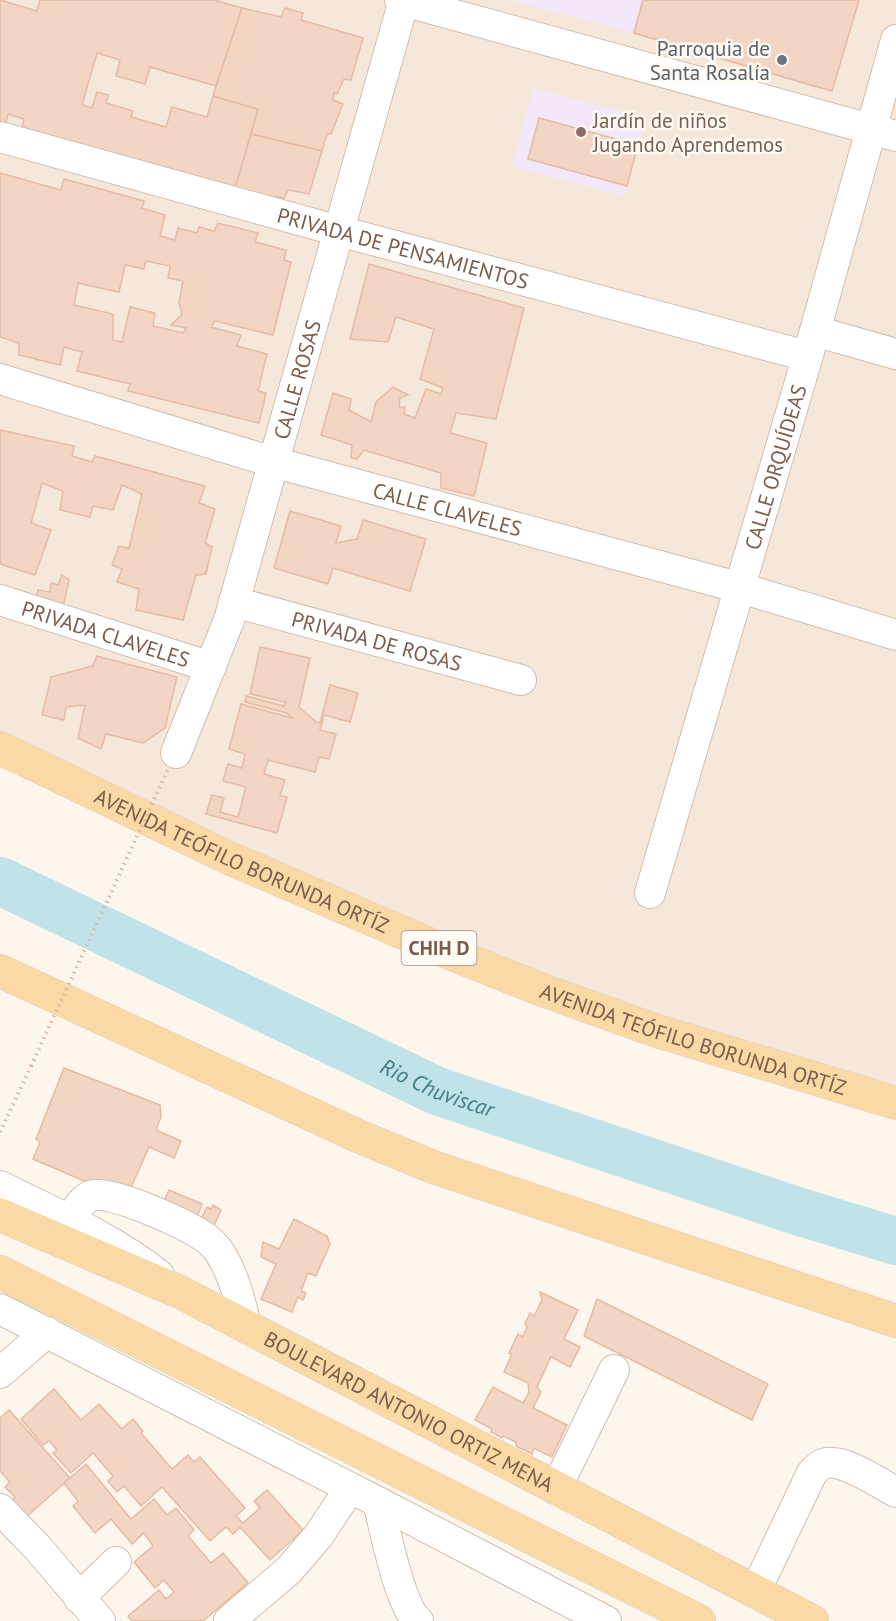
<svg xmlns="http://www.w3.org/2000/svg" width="896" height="1621" viewBox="0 0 896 1621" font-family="'PT Sans',sans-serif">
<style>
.residential{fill:#f5e8da}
.education{fill:#f3e8fa}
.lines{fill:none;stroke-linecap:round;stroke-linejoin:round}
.river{stroke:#bfe3e8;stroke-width:48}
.building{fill:#f3d5c3;stroke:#e6bba3;stroke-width:1.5;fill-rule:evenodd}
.minor-casing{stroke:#d1beb0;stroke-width:32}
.major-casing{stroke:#dad1cd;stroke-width:34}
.path{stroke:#d9b8a5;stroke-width:4;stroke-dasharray:1.5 4.5;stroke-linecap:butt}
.minor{stroke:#fff;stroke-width:30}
.major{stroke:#fbd9a5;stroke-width:33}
.path-bridge{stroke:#d9b8a5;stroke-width:4;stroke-dasharray:1.5 4.5;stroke-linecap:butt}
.worship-dot{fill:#6b7280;stroke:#fffaf3;stroke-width:2}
.education-dot{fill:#8d6e63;stroke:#fffaf3;stroke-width:2}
.labels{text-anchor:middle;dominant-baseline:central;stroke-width:5;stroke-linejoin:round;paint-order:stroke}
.shield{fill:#fffaf3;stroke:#a28b7f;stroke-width:1.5}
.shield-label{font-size:20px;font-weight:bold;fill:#7a5c4d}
.worship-label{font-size:21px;fill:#5b616d;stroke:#fffaf3;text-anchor:end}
.education-label{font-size:21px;fill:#785e54;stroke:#fffaf3;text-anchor:start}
.street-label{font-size:21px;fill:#7a5c4d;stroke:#fffaf3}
.water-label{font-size:22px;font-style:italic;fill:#437c86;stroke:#fffaf3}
</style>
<rect width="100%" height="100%" fill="#fdf6ec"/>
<polygon class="residential" points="0,0 896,0 896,1103 654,1030 0,748"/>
<g class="education">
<polygon points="510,0 643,0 634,33"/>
<polygon points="533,88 645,118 624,196 512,166"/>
</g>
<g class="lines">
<path class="river" id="s1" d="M0,881L437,1091L797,1211L896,1241"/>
</g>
<g class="building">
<polygon points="0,0 37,11 40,0 214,0 242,8 216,86 150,67 145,84 116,76 120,60 97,53 82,105 92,108 97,92 108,95 106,103 133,111 131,117 166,127 172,107 207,117 213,96 258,109 234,192 21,130 24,119 8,114 4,130 0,129"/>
<polygon points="643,0 839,0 814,86 634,33"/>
<polygon points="643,0 859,0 832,91 634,33"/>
<polygon points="242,8 281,17 285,8 303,13 301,20 363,38 351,80 344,79 337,94 334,93 333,100 343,104 331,134 327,134 322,151 251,134 258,109 213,96"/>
<polygon points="539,118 638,145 627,186 528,159"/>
<polygon points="251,134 322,151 309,194 288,190 284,198 234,192"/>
<path d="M0,173L61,190L64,179L144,201L142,208L165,215L160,236L175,240L178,228L197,233L199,227L214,231L218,223L258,233L255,242L286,250L284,260L291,262L273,335L215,321L211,327L241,335L237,346L267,354L258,391L266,393L259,423L128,391L130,384L77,371L82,352L64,347L60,365L19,355V343L0,337ZM146,261L170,266L168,278L183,281L179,303L182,314L171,325L186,328L183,333L153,326L155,313L130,307L122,342L113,340V314L74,305L78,283L119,292L125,265L144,269Z"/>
<polygon points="369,264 524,308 496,419 456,413 450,433 487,443 474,496 441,488 441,473 364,450 357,459 351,458 352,445 321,435 333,393 351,399 349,410 371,422 376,402 393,387 408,395 400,398 399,407 405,407 404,414 415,418 426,389 441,394 443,388 420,379 434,329 396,317 388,342 350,339"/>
<polygon points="0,430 74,446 72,456 92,462 95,456 205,486 199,503 215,509 205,543 212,547 206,574 196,575 183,620 136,610 139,589 117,582 122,569 112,565 119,546 129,548 142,494 122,485 113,510 93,506 90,517 60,510 63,491 42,483 31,523 51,530 35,575 0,564"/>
<polygon points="290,511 341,526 336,543 357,539 363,520 426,539 410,591 333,568 328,584 274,568"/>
<polygon points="62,575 69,580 61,615 34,609 38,590 50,592 51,583 58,585"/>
<polygon points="260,647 310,658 299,707 316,722 320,723 330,685 358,693 350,722 324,715 320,730 336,734 329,759 319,757 315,772 268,760 264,774 285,780 280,796 287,797 277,833 206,814 212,795 224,798 220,812 238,817 246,787 223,781 228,764 242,768 245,754 229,749 241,704 292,718 287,713 245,702 246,696 284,706 286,702 250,694"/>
<polygon points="97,656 177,677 165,728 143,743 106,734 101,749 78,738 85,705 66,707 64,720 42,715 51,677 93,666"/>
<polygon points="64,1068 160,1105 161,1117 156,1130 181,1141 174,1158 149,1147 126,1199 33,1159 40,1142 36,1139"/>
<polygon points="169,1190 202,1204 194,1225 160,1210"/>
<polygon points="213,1205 221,1210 214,1226 201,1219 207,1207 211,1209"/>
<polygon points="294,1219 327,1236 330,1244 316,1276 308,1273 301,1291 306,1293 303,1300 298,1297 292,1312 261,1299 276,1264 261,1257 263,1242 279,1249"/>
<polygon points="540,1292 578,1310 564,1339 580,1347 570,1367 551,1357 537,1387 541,1392 533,1408 567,1425 552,1457 534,1448 532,1454 516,1446 516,1442 503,1436 502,1438 491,1432 492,1429 475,1420 493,1387 523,1403 529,1392 528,1383 504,1372 512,1354 509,1353 518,1334 523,1337 527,1327 525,1324 530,1313 534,1316 542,1300"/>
<polygon points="597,1299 768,1384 752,1420 584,1336"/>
<polygon points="54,1389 81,1420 99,1404 122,1429 133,1419 143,1431 141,1433 172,1469 188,1455 194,1462 200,1457 245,1508 236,1516 243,1523 260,1508 254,1501 267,1490 303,1530 270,1560 240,1527 233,1534 226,1527 210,1541 162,1487 141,1506 124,1486 117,1492 108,1481 113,1476 93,1453 71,1473 53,1453 57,1450 49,1441 43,1445 21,1419"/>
<polygon points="9,1410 70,1478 24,1519 9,1503 15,1497 5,1487 10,1482 0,1471 0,1418"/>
<polygon points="86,1464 131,1519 154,1499 167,1515 176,1508 194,1530 188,1536 211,1563 223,1553 248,1583 203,1621 132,1621 128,1616 159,1590 166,1599 174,1592 164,1580 155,1588 134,1562 153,1546 144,1533 132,1544 111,1519 95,1533 73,1506 78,1501 64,1483"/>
</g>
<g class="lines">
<defs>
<g id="minor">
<polyline points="400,0 896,136"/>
<path id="s2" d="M0,137L339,231L807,356"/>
<polyline points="815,331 896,354"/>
<path id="s3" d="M0,379L273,462L741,588L896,635"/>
<path id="s4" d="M0,600L211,667"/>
<path id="s5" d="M234,602L521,680"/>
<path id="s6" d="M176,753L229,620L404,0"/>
<path id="s7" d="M650,893L815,331L896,40"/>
<path d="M0,1186C54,1213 111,1237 159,1275"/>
<path d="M69,1221C75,1213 80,1201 90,1196C107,1188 184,1223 201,1235C207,1238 214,1245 218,1250C234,1273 240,1302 247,1328"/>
<polyline points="0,1309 378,1502 606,1621"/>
<polyline points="0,1373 47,1332"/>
<polyline points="556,1489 614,1370"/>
<path d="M378,1502C385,1528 399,1605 418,1621"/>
<polyline points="0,1509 37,1547 100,1621"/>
<path d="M755,1592L812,1473C816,1469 818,1466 823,1464C843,1457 878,1483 896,1492"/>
<polyline points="79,1598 116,1562"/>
<polyline points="229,1621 289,1570 319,1535 350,1488"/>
</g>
<g id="major">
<path id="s8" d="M0,748L231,859L457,956L537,988L654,1030L896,1103"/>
<polyline points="0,971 358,1136 433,1167 896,1321"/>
<path id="s9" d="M0,1215L180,1292L812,1621"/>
<polyline points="0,1272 699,1621"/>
</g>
</defs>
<use href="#minor" class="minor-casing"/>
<use href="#major" class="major-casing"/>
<polyline class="path" points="0,1132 31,1066"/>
<use href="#minor" class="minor"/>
<use href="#major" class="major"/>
<polyline class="path-bridge" points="31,1066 169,767"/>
</g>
<circle class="worship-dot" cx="782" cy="60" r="6"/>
<circle class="education-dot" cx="581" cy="132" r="6"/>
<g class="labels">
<rect class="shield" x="401.5" y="931" width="75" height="34" rx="4.5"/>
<g class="shield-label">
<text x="439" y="948">CHIH D</text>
</g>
<g class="worship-label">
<text x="770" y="48">Parroquia de<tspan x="770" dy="24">Santa Rosalía</tspan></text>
</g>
<g class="education-label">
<text x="593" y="120">Jardín de niños<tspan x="593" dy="24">Jugando Aprendemos</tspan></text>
</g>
<g class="street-label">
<text stroke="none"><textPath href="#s2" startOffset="418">PRIVADA DE PENSAMIENTOS</textPath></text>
<text stroke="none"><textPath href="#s6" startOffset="393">CALLE ROSAS</textPath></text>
<text stroke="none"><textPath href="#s7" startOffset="444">CALLE ORQUÍDEAS</textPath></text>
<text stroke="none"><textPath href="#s3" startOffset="466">CALLE CLAVELES</textPath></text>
<text stroke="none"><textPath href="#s4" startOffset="111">PRIVADA CLAVELES</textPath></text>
<text stroke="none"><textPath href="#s5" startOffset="148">PRIVADA DE ROSAS</textPath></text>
<text stroke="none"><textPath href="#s8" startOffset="267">AVENIDA TEÓFILO BORUNDA ORTÍZ</textPath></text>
<text stroke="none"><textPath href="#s8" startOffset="753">AVENIDA TEÓFILO BORUNDA ORTÍZ</textPath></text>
<text stroke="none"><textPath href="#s9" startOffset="454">BOULEVARD ANTONIO ORTIZ MENA</textPath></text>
</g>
<g class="water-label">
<text stroke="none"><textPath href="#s1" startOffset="484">Rio Chuviscar</textPath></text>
</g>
</g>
</svg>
